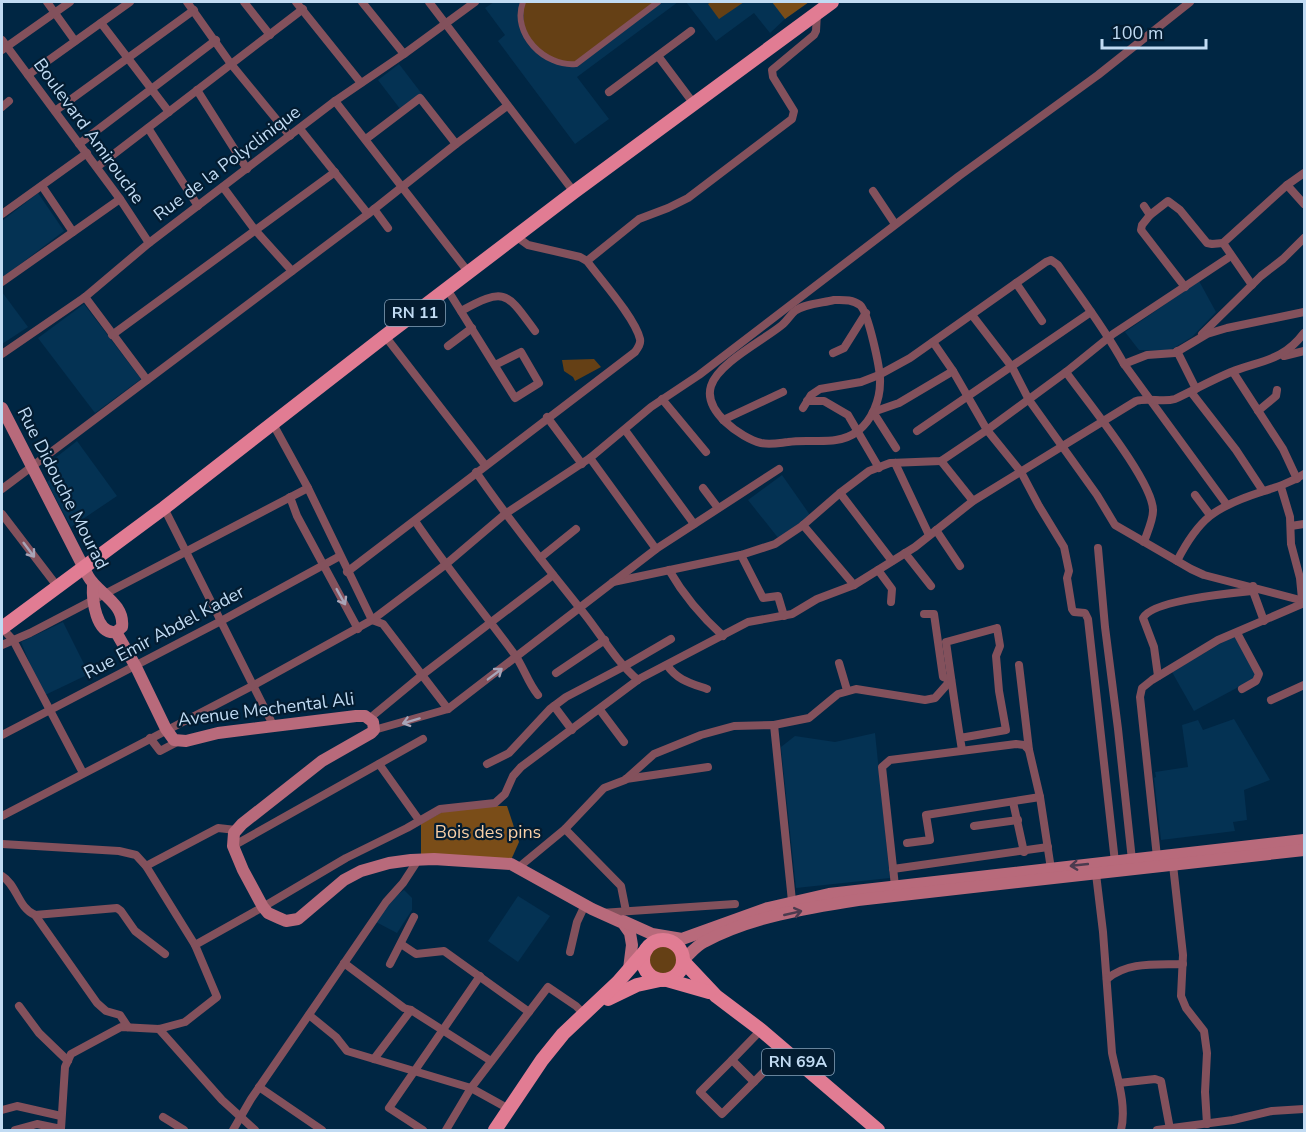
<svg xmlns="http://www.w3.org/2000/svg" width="1306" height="1132" viewBox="0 0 1306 1132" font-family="'Nunito Sans',sans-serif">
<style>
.built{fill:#043253}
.green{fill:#654015}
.forest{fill:#7a4d18}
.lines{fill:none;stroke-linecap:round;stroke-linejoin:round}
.pedestrian{stroke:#83515c;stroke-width:6}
.minor{stroke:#83515c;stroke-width:8}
.secondary{stroke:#b86a7b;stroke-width:12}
.primary{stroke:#e17c93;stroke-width:14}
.oneway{stroke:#a8a4b7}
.oneway2{stroke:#4b3b4f}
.labels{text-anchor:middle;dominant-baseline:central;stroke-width:4.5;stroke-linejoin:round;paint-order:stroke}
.shield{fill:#031c31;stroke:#88a2b9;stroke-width:1.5}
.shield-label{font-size:16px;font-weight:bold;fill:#c1dbf3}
.street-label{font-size:18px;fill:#c1dbf3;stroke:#031c31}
.park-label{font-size:18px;fill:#f9cfa6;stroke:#031c31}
</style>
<rect width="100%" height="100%" fill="#002643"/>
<g class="built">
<polygon points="494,2 678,2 577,77 609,119 575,144 498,41 505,35 485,8"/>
<polygon points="686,2 809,2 785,19 770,33 754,13 716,41"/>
<polygon points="399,64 425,98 404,114 378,80"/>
<polygon points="38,193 64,231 2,278 2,221"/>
<polygon points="1199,281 1216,312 1192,337 1169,351 1139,350 1125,332"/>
<polygon points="2,292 28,327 2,344"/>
<polygon points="84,304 141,379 95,413 38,338"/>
<polygon points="77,441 117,496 71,527 47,482 51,479 45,466"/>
<polygon points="782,475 810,515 779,539 748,500"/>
<polygon points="63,622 89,674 43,696 21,642"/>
<polygon points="1235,635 1257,672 1255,678 1194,711 1172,672"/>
<polygon points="1234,719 1270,780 1244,790 1247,820 1233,822 1235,831 1161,840 1154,778 1156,777 1155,772 1188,767 1182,725 1198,720 1203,730"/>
<polygon points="875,733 890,878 796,888 781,747 795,736 835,742"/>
<polygon points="404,890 412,898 412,910 397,933 376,922 392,899"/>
<polygon points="518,896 550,916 518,962 488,941"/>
</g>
<g class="green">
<polygon points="523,2 658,2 576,64 545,57 524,33"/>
<polygon points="711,2 744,2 719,19 708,4"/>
<polygon points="594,359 601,367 575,381 573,377 564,371 562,360"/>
<circle cx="663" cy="960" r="15"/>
</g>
<g class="forest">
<polygon points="772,2 809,2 785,19"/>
<polygon points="496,806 507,806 519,842 511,860 421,855 421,824 444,811"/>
</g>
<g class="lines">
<path class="pedestrian" d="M523,2C511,34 545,67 576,64L658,2"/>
<g class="minor">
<polyline points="47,2 75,41"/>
<polyline points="187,2 231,64 290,136"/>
<polyline points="244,2 270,35"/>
<polyline points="296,2 361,83"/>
<polyline points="362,2 404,54"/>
<polyline points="429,2 574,192"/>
<polyline points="101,23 169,112"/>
<polyline points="2,40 120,199 149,243"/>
<polyline points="2,50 70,2"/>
<polyline points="658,56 694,104"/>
<polyline points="28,75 130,2"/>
<polyline points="197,90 247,169"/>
<polyline points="609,92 691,31"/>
<polyline points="335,101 469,273"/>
<polyline points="2,107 9,101"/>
<polyline points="55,111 194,10"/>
<polyline points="148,128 198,206"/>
<polyline points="300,129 368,214"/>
<polyline points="366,139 420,98 456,144"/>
<polyline points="79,144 216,40"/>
<polyline points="97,167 303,9"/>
<polyline points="1287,185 1304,204"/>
<polyline points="42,186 73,232"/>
<polyline points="223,187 255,230 292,271"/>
<polyline points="873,191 895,224"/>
<polyline points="1144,206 1150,215 1142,225 1141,230 1185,287"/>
<polyline points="374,209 388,228"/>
<polyline points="2,214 87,153"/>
<polyline points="1150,215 1168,201 1180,210 1207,243 1212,244 1223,243"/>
<polyline points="587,261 639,219 668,208 688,198 792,119 794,111 773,77 772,70 814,35 816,31 817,13"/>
<polyline points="2,282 120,199"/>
<polyline points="1016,283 1042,321"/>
<polyline points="1252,285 1223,243 1287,185 1304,173"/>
<polyline points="447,289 515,398 539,383 521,352 495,365"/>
<polyline points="85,297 147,380"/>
<path d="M834,300C843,300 852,299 860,305C868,312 881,370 880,383C880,400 872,420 858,431C837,447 811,438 788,442C779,443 770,445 761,443C741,438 703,411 711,386C718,363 764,340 782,325C787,321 790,315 795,311C804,304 822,303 834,300Z"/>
<path d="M461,311C506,286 507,293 535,331"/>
<polyline points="972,315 1012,367 1029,400 1097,495 1115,525 1191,569 1204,575 1304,601"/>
<polyline points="1202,334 1261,276 1283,259 1304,238"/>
<polyline points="112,335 335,172"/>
<polyline points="385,336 485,465"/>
<polyline points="933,342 953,371 987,430 1021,472 1039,506 1064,547 1069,571 1067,578 1072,609 1074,612 1085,613 1088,619 1115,862"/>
<polyline points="448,346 472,328"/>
<polyline points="1177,351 1196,389"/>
<polyline points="833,353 844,348 866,313"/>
<polyline points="2,354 85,297 149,243 335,101 404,54 475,2"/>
<polyline points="1284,356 1304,351"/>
<polyline points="1124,364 1147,355 1175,353 1207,334 1227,328 1304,312"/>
<path d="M1066,372C1085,399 1154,482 1153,511C1153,520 1147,533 1144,542"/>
<polyline points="1233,372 1283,449 1297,479"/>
<polyline points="1191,392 1236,450 1263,491"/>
<polyline points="662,399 706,452"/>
<polyline points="807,401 824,401 848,415 879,468"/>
<path d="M803,408L811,395L820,389L861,382L879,375L910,358L1046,262L1051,260L1058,265C1081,298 1105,329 1124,364L1227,505"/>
<polyline points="1258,411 1276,396 1277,390"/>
<polyline points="547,417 582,464"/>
<polyline points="723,420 783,392"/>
<polyline points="273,424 308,488 372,620 383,624 448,709"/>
<polyline points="625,430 694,524"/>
<polyline points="917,431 1091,312"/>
<polyline points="896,448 873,412 899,403 953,371"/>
<polyline points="590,458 656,549"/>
<polyline points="941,461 973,501"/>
<polyline points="895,463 929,535"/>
<path d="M476,472C510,522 548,568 586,616C603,638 617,662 638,680"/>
<polyline points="1281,487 1290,517 1291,544 1300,578 1302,599"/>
<polyline points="703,488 718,508"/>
<polyline points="2,489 368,214 456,144 507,106"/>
<polyline points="840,493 892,561"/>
<polyline points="1195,495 1210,515"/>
<polyline points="290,497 297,516 358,629"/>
<polyline points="164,508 273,725"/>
<polyline points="2,514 57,586"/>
<path d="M415,521C446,567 482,610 515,655C524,668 528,683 538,695"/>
<polyline points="803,525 854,585"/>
<polyline points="1291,526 1304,524"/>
<polyline points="936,530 960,566"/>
<polyline points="1098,548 1105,627 1118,729 1132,860"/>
<polyline points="905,553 931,586"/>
<polyline points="741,555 763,598 778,596 784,616"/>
<polyline points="540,558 576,529"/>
<path d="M1177,561C1199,518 1215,507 1261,492C1277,487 1290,483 1304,474"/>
<path d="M669,570C684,596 701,616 723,636"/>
<polyline points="878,570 892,589 891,602"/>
<path d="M347,572L635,352C638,348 641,344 640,339C635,318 601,280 587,261L580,257L528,245L517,237"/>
<polyline points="613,582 741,555 775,544 802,526 840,493 869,471 890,463 941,461 987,430 1066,372 1113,334 1231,256"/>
<polyline points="1253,591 1264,621"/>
<polyline points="2,628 13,640 83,773"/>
<polyline points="1237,633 1259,674 1256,681 1242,689"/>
<polyline points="2,645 30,633 308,488"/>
<polyline points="839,663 847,690"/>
<path d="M667,665C677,680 690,683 707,689"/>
<polyline points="1019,665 1029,750"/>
<polyline points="556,673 605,640"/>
<path d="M1158,676L1154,647L1143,618C1152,600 1233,593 1253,591V586"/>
<polyline points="1271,700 1304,685"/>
<polyline points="554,706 572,730"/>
<polyline points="600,710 624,742"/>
<polyline points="370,718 422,675 553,575"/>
<polyline points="774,725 809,718 838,694 856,689 925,700 935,698 951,680 943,677 934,614 924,614"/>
<polyline points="374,730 448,709 656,549 779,469"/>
<polyline points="2,735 221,621 340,556"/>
<polyline points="150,738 160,751 179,741"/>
<path d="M960,738L1006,730L999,691L996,656L1000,646L997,628L946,642C951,678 956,714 962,750"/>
<polyline points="379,764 419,820"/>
<polyline points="487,764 509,753 550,709 566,697 623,667 671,639"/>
<polyline points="626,779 708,767"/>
<polyline points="1013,802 1024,852"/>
<polyline points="2,816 254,685 372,620 445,565 505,514 590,458 651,407 699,375 959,176 1098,75 1190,2"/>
<polyline points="974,826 1018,820"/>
<polyline points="565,829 621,886 626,911"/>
<polyline points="907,843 930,840 926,815 1040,797"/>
<polyline points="2,844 119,851 136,855 146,866 195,945 217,997 185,1022 159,1029 121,1027 71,1054 65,1067 61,1129 37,1124 15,1130"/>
<polyline points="233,846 423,739"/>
<polyline points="1157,857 1140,697 1142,688 1152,680 1218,640 1304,603"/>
<polyline points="1173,865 1183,955 1181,996 1186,1008 1204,1031 1207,1053 1205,1092 1207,1124"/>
<polyline points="146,866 218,828 236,830"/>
<polyline points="519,867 565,829 604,788 625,780 654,754 701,735 734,726 774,725 792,901"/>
<polyline points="893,869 1048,847"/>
<path d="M1096,874L1103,932L1112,1053C1117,1077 1127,1106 1121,1130"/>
<path d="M2,876C17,885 18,908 35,915L117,908L121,911L135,931L165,954"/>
<polyline points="895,886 882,767 890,760 1016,744 1024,745 1029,750 1040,797 1051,869"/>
<polyline points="601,913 735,904"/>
<polyline points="35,915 97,1003 106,1011 120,1015 128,1027"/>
<polyline points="401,944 416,954 444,951 529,1012"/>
<path d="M195,945L263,907L346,858L407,828L440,809L495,803L505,794L513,776L521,767L639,679L748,622L792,614L817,599L854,585L915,547L973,501L1136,401C1149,397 1162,403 1175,399C1194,390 1212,380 1231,372C1262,360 1283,361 1304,333"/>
<polyline points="570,952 577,922 585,905"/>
<polyline points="344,963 404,1008 411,1010 491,1061"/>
<polyline points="390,964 414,917"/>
<path d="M1107,979C1128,961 1157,965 1183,964"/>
<polyline points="19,1006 39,1033 68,1061"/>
<polyline points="309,1015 336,1037 347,1051 471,1088 509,1109"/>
<polyline points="159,1029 222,1100 255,1130"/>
<polyline points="761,1030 732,1060 754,1082 785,1050"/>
<polyline points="374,1059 411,1010"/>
<polyline points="732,1060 700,1092 722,1114 754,1082"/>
<polyline points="1119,1083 1155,1079 1161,1081 1170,1129"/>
<polyline points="259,1087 322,1130"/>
<polyline points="2,1110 17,1106 61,1116"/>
<polyline points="163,1117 184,1130"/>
<polyline points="233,1130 251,1099 319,1000 386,902 403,883 418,860"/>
<polyline points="423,1130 389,1108 480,976"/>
<polyline points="446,1130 471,1088 548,987 576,1006 584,1014"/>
<polyline points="1157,1130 1233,1120 1272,1111 1304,1109"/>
</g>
<g class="secondary">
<path d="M2,408L88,576C97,593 125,603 122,627L116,632"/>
<path d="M93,585C92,600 96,635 116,632"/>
<polyline points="116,632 136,667 166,729 174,740 186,741 218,733 356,716 365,716 373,722 374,730 371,733 322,761 242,824 234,833 233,846 243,870 263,907 268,913 279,918 286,921 298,919 344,880 361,871 389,863 411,860 434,859 511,864 592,909 623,923 630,933 632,945 629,969"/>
<polyline points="623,921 652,934 682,939 768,908 829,894 1304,840"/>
<path d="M683,960C690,954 696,946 704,942C750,917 807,908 858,900L1304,850"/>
</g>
<g class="primary">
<polyline points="2,628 164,508 385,336 574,192 832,2"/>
<circle cx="663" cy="960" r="20"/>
<polyline points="683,961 716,996 761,1030 878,1130"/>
<polyline points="667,980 709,992"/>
<polyline points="608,999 637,985 660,980"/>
<polyline points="495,1130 542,1060 563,1034 618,982 646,950"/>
</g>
</g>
<defs><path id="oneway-shaft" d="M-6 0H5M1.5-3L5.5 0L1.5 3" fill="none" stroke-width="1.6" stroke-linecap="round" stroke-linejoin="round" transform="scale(1.5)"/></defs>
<g class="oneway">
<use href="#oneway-shaft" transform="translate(29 550) rotate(53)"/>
<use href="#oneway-shaft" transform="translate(341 597) rotate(61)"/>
<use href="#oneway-shaft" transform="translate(495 674) rotate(-37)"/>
<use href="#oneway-shaft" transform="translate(411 721) rotate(163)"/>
</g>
<g class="oneway2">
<use href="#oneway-shaft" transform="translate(1079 865) rotate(174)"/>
<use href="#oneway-shaft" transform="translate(793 913) rotate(-13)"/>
</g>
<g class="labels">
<g class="shield">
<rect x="385" y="300" width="60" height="26" rx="4.5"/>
<rect x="762" y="1049" width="72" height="26" rx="4.5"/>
</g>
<g class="shield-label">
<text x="415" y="313">RN 11</text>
<text x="798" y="1062">RN 69A</text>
</g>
<g class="street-label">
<text transform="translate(89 131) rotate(54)">Boulevard Amirouche</text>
<text transform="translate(227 163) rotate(-37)">Rue de la Polyclinique</text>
<text transform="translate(63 488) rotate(63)">Rue Didouche Mourad</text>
<text transform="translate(164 632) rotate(-28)">Rue Emir Abdel Kader</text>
<text transform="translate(266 709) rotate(-7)">Avenue Mechental Ali</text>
</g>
<g class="park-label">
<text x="488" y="832">Bois des pins</text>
</g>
</g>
<rect width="1306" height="1132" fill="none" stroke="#c1dbf3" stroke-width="6"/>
<path d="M1102 39v9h104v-9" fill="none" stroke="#c1dbf3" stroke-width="3"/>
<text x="1111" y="39" font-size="18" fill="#c1dbf3" stroke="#031c31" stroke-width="4.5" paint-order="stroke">100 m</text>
</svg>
